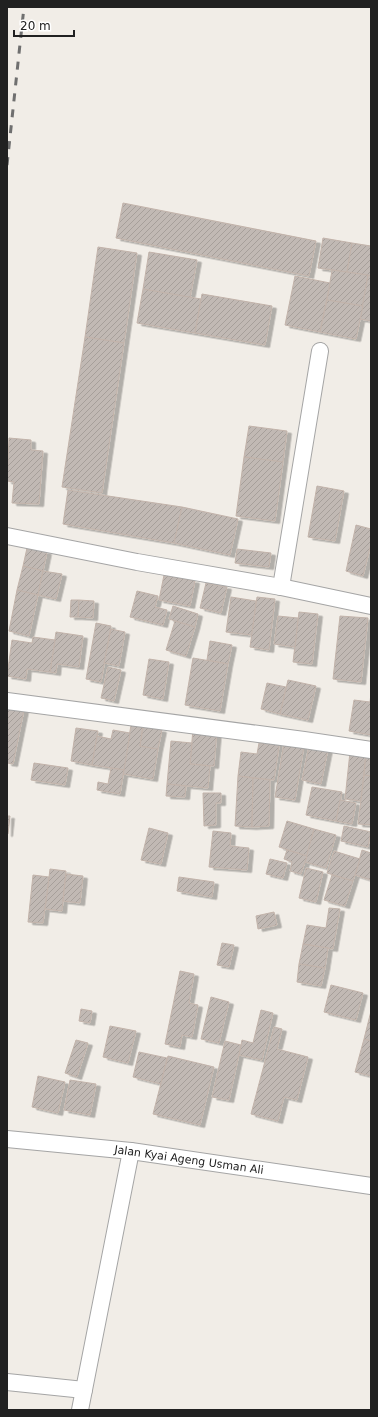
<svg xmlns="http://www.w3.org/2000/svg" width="378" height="1417" viewBox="0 0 378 1417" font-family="'DejaVu Sans',sans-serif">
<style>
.building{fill:url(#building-hatch);stroke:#c2b3aa;filter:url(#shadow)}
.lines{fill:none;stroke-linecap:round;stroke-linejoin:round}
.street-casing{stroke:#a5a5a5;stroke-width:18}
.street{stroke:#fff;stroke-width:16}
.rail{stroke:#6f6f6f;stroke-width:3;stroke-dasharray:8 8;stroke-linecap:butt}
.labels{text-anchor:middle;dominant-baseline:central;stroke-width:3;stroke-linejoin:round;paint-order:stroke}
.street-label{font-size:11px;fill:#212121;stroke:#fff}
</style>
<defs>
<pattern id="building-hatch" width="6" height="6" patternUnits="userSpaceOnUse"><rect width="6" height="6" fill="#c1b9b4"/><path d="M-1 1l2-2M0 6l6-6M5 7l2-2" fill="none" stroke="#a69f9a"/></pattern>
<filter id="shadow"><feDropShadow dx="4.5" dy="2.5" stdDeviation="0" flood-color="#0004"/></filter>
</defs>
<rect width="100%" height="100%" fill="#f1ede7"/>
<g class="building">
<polygon points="123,203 316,241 309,276 116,238"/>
<polygon points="323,238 352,243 347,272 318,268"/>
<polygon points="352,243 371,246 371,276 347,272"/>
<polygon points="98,247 137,253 124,343 85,337"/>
<polygon points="149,252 197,260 190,298 143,289"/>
<polygon points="332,270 368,275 363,306 327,300"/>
<polygon points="368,275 371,276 371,321 360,319"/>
<polygon points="295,276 330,283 320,332 285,325"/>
<polygon points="143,289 201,299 195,333 137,323"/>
<polygon points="202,294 272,306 265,345 195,333"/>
<polygon points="327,300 363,306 356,339 320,332"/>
<polygon points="85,337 124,343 102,493 62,487"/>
<polygon points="249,426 287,431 283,462 244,457"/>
<polygon points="9,438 31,440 31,450 43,451 39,504 12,503 14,482 7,481"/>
<polygon points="244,457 283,462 275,521 236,516"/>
<polygon points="317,486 344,491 335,541 308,537"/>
<polygon points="68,490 182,507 174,543 63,524"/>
<polygon points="182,507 238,519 230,555 174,543"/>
<polygon points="356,525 371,529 371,544 363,576 346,571"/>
<polygon points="27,548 47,552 43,571 23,566"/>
<polygon points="237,549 271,553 269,567 235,563"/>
<polygon points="23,566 43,571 38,595 17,590"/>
<polygon points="43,571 62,574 56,599 38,595"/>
<polygon points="164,575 195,581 190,606 159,600"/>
<polygon points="206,583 227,587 221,613 200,608"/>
<polygon points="17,590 38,595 29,636 9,631"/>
<polygon points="137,591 158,596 155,607 167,610 163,625 130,617"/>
<polygon points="231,597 256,601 252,635 226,632"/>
<polygon points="257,597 275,599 269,650 250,647"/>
<polygon points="71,600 79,600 78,617 70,617"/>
<polygon points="79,600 94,601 93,618 78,617"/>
<polygon points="173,606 198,614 195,627 169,619"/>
<polygon points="299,612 318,614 312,664 293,662"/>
<polygon points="278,616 298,618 295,647 274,644"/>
<polygon points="340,616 368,618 361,682 333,679"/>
<polygon points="175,621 195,627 186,656 166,650"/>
<polygon points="96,623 111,626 101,682 86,679"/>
<polygon points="111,629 125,632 119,666 104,663"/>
<polygon points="56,632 83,636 79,667 57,664 56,673 50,672"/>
<polygon points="33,637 55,640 50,672 27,669 26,679 7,676 12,640 32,643"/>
<polygon points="210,641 232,645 228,664 207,660"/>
<polygon points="193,658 228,664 220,711 185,705"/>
<polygon points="149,659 169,662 163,699 143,695"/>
<polygon points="108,667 121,670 114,701 101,698"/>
<polygon points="288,680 316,686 308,720 280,714"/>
<polygon points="267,683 286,687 280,714 261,709"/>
<polygon points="371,693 371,735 349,731 354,700 370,702"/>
<polygon points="7,706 24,710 13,764 7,763"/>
<polygon points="131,725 143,727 140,746 158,749 153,779 123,774"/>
<polygon points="143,727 162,730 158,749 140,746"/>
<polygon points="76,728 98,731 92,765 71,761"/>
<polygon points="193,729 217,731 214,766 190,764"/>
<polygon points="113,730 130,733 124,770 92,765 97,736 111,739"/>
<polygon points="266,738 280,740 274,780 238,776 241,752 257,754 259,743 265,744"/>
<polygon points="171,741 192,743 190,764 210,766 208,788 167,784"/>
<polygon points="284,743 304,746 295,800 275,797"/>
<polygon points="309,746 328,749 321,784 302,780"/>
<polygon points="350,752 366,754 361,801 345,799"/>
<polygon points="366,754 371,754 371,776 364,775"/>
<polygon points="34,763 68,768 65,785 31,780"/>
<polygon points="111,768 124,770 120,794 97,790 98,782 108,784"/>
<polygon points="364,775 371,776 371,825 358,824"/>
<polygon points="238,776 253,778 252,827 235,826"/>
<polygon points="253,778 270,780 269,826 252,827"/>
<polygon points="167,784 186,786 185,797 166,796"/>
<polygon points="312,787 342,792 336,821 306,815"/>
<polygon points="203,793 221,793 221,803 216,803 216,825 204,826"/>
<polygon points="340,800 356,803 352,824 336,821"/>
<polygon points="7,816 10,816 8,834 7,834"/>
<polygon points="287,821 314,829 307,856 279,847"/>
<polygon points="344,826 371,832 368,847 341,841"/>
<polygon points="149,828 168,833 161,864 141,860"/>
<polygon points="314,829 336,835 326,868 305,862"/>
<polygon points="213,831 231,833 230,846 249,848 247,870 209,867"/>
<polygon points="287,850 307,856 301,874 290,871 292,862 284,859"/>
<polygon points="362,850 371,853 371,880 355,875"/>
<polygon points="334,851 360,859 353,881 327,873"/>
<polygon points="270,859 287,863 283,878 266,874"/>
<polygon points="306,868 323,872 316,902 299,898"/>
<polygon points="50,869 66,871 62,911 45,909"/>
<polygon points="66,874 83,876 80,903 63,901"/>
<polygon points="33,875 49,877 43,923 28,922"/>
<polygon points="332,875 353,881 345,906 324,900"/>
<polygon points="179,877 214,882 212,897 177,891"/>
<polygon points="329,908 340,909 333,949 303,944 307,925 326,928"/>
<polygon points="274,912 277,925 258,929 256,916"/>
<polygon points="222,943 234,945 229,967 217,965"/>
<polygon points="303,944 328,948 325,968 299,964"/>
<polygon points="299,964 325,968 321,986 297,982"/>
<polygon points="180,971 194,974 189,1003 198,1005 192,1037 182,1035 180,1047 165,1044"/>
<polygon points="331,985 363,993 356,1020 324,1012"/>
<polygon points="211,997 229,1002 219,1043 201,1039"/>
<polygon points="81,1009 92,1011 90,1023 79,1021"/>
<polygon points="261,1010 273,1013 262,1060 239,1055 242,1040 253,1043"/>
<polygon points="371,1011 371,1041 364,1039"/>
<polygon points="110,1026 136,1031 128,1063 103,1057"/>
<polygon points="274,1027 282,1029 277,1049 308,1057 297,1100 284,1097 278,1121 251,1114"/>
<polygon points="364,1039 371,1041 371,1076 355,1072"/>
<polygon points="76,1040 88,1043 77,1077 65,1073"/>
<polygon points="225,1041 241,1045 229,1100 212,1097"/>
<polygon points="139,1052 167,1058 161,1084 133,1077"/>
<polygon points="168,1056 214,1067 200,1125 153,1114"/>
<polygon points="38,1076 65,1082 58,1113 32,1107"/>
<polygon points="70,1080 96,1084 90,1115 64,1110"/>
</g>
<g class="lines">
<defs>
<g id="street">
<polyline points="7,536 137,562 281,587 371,606"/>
<polyline points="281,587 320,351"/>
<polyline points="7,701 304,740 371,750"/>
<polyline points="7,1139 131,1151 371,1186"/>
<polyline points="7,1382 84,1390"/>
<polyline points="80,1410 131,1151"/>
</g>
</defs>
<use href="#street" class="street-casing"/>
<use href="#street" class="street"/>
<polyline class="rail" points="7,165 24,7"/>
</g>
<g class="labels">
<g class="street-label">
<text transform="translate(189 1160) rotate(8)">Jalan Kyai Ageng Usman Ali</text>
</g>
</g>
<rect width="378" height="1417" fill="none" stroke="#212121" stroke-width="16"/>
<path d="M14 30v6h60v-6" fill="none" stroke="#212121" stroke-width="2"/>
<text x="20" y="30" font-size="12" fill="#212121" stroke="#ffffff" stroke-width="3" paint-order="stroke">20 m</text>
</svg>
